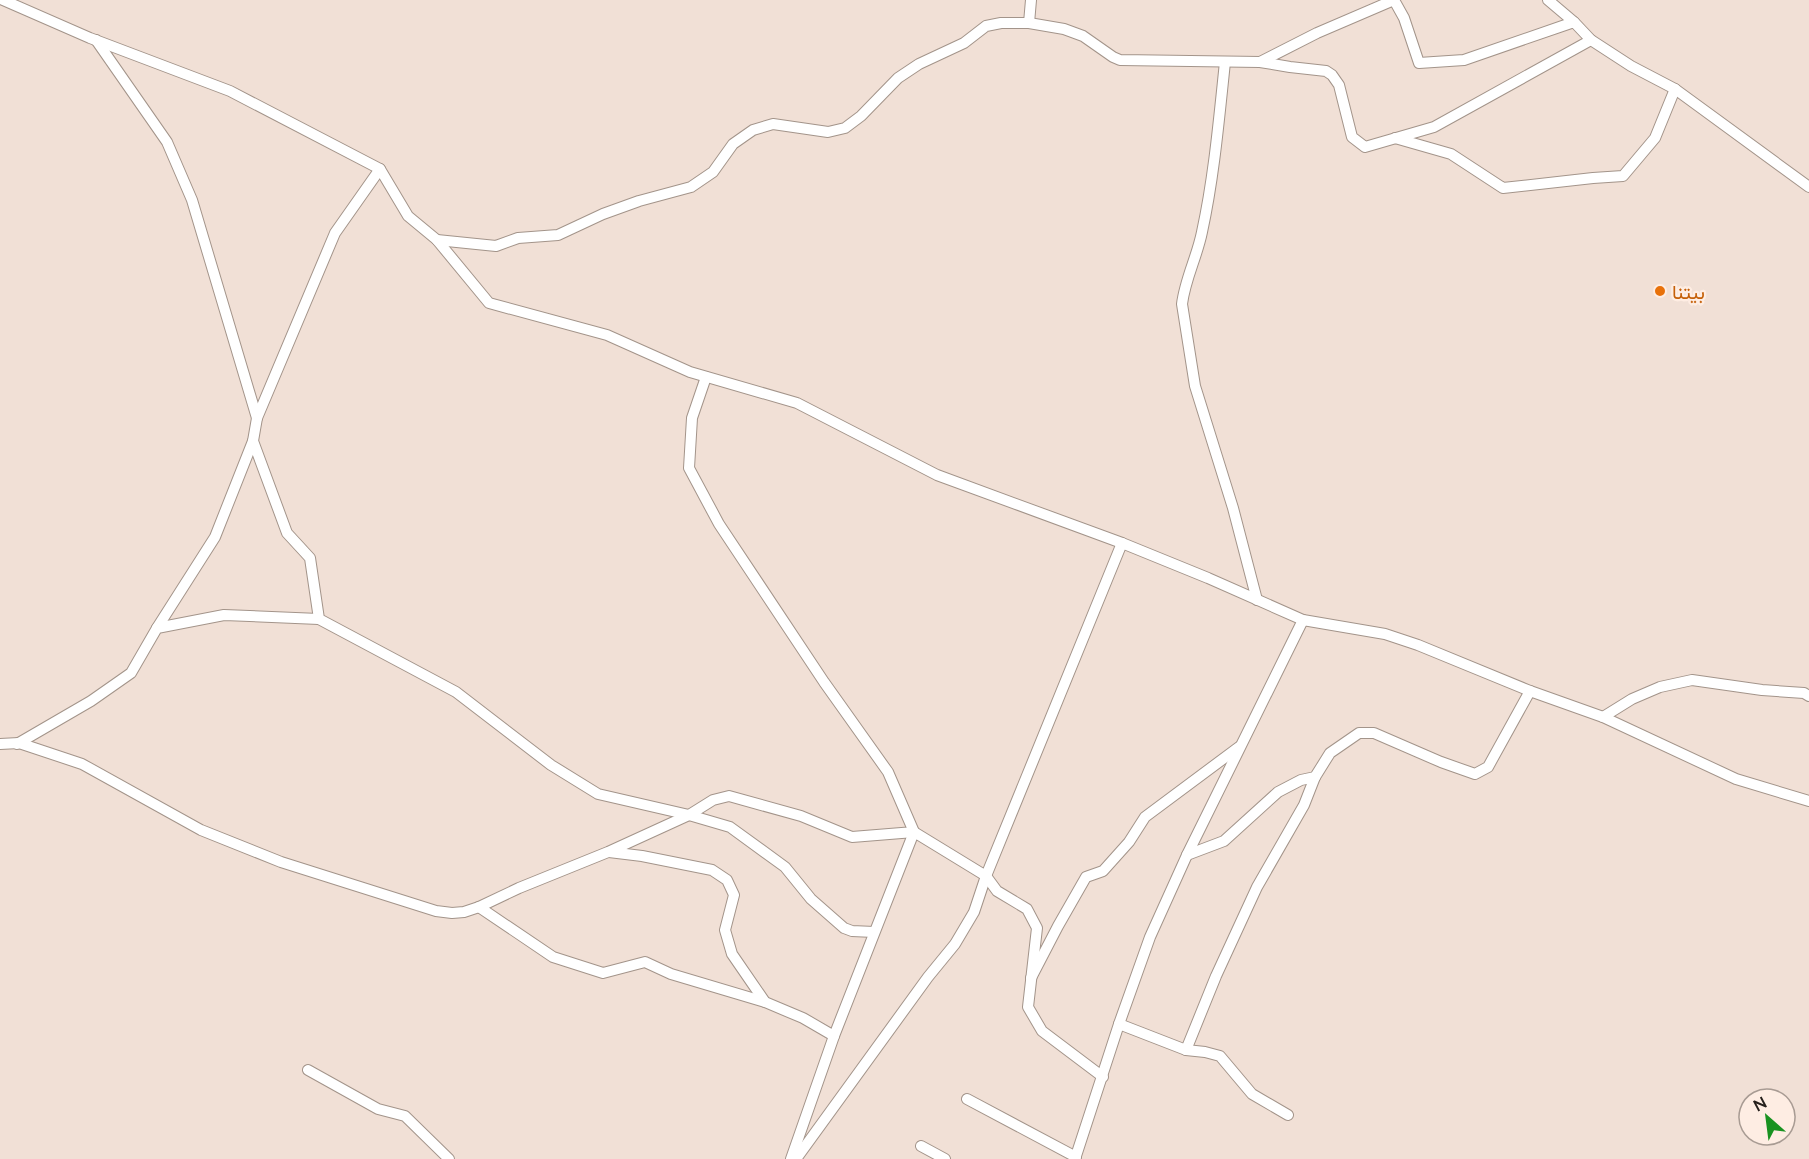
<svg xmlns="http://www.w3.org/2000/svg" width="1809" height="1159" viewBox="0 0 1809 1159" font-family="Lato,Vazirmatn,sans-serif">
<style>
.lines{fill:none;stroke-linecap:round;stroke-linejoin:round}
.minor-casing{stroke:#a3948a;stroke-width:12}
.minor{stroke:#fff;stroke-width:10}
.food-dot{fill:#e8710a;stroke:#feede3;stroke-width:2}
.labels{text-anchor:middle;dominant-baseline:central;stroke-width:4.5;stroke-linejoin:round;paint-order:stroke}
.food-label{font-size:20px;fill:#c56008;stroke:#feede3;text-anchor:start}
</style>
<rect width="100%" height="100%" fill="#f1e0d6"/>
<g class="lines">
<defs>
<g id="minor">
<polyline points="3,0 90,38 230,91 380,169 408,216 437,240 489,303 607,335 690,372 797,403 937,475 1122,543 1208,578 1303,620 1385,634 1418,645 1530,691 1603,717 1736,779 1809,801"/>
<polyline points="1394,0 1404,18 1419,63 1464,60 1574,22 1591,40 1631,66 1675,89 1809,187"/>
<polyline points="1548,0 1574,22"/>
<polyline points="1029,23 1031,0"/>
<polyline points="96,40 167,142 192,200 257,418"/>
<path d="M1225,62C1219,119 1214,177 1202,232C1197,257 1185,279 1182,304L1195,386L1233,508L1257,600"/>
<polyline points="1260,62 1290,67 1326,71 1332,75 1339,85 1352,137 1365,147 1434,127 1591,40"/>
<polyline points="1395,138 1451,154 1503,188 1593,178 1623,176 1655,138 1675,89"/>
<polyline points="380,169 335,233 257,418 253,441 287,533 310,558 319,619 456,692 551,765 598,794 689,815 730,827 785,867 811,899 844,928 852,931 874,932"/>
<polyline points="437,240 496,246 518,238 558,235 603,214 639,201 691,187 713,172 733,144 753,130 773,124 828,132 845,128 861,116 898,78 919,64 964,43 986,26 1001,23 1029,23 1064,29 1083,36 1113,57 1120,60 1260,62 1317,33 1394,0"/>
<polyline points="157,628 215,537 253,441"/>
<polyline points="1603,717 1632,699 1660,687 1692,680 1762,690 1804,693 1809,696"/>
<polyline points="0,744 19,743 82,764 201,830 281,862 436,911 452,913 464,912 479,907 519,888 608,852 689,815 713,800 729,796 801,816 852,837 914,832 888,772 824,682 719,524 689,468 692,418 706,377"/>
<polyline points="17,744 91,701 131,673 157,628 224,615 319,619"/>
<polyline points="609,852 642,856 712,870 727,880 734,895 725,930 732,954 765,1002 803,1018 834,1036"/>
<polyline points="1187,855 1224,841 1278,792 1301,780 1315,777 1330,753 1359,733 1374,733 1441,762 1475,774 1488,767 1530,691"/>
<polyline points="986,876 997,891 1027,909 1037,928 1028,1007 1042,1031 1103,1077"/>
<polyline points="479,907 553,957 603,973 645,962 671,974 765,1002"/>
<polyline points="1031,978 1058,926 1086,877 1103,871 1129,842 1145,817 1239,747"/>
<polyline points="1119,1024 1186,1050 1205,1052 1220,1056 1252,1094 1288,1115"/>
<polyline points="1186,1050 1216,976 1257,887 1304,805 1315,777"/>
<polyline points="308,1070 378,1109 405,1116 449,1159"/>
<polyline points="967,1099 1076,1157"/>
<polyline points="921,1146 945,1159"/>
<polyline points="791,1159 834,1036 914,832 986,876 1122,543"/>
<polyline points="796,1159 928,977 955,944 974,912 986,876"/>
<polyline points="1075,1159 1119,1024 1150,937 1187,855 1303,620"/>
</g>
</defs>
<use href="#minor" class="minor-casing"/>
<use href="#minor" class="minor"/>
</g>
<circle class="food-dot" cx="1660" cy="291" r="6"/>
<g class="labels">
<g class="food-label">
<text x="1672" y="291">بيتنا</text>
</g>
</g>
<g transform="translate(1767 1117) rotate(332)"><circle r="28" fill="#feede3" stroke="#a89b93" stroke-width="1.5"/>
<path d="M0-4.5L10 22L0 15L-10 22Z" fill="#199220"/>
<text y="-9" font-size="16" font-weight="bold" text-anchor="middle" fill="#26201c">N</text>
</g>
</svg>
